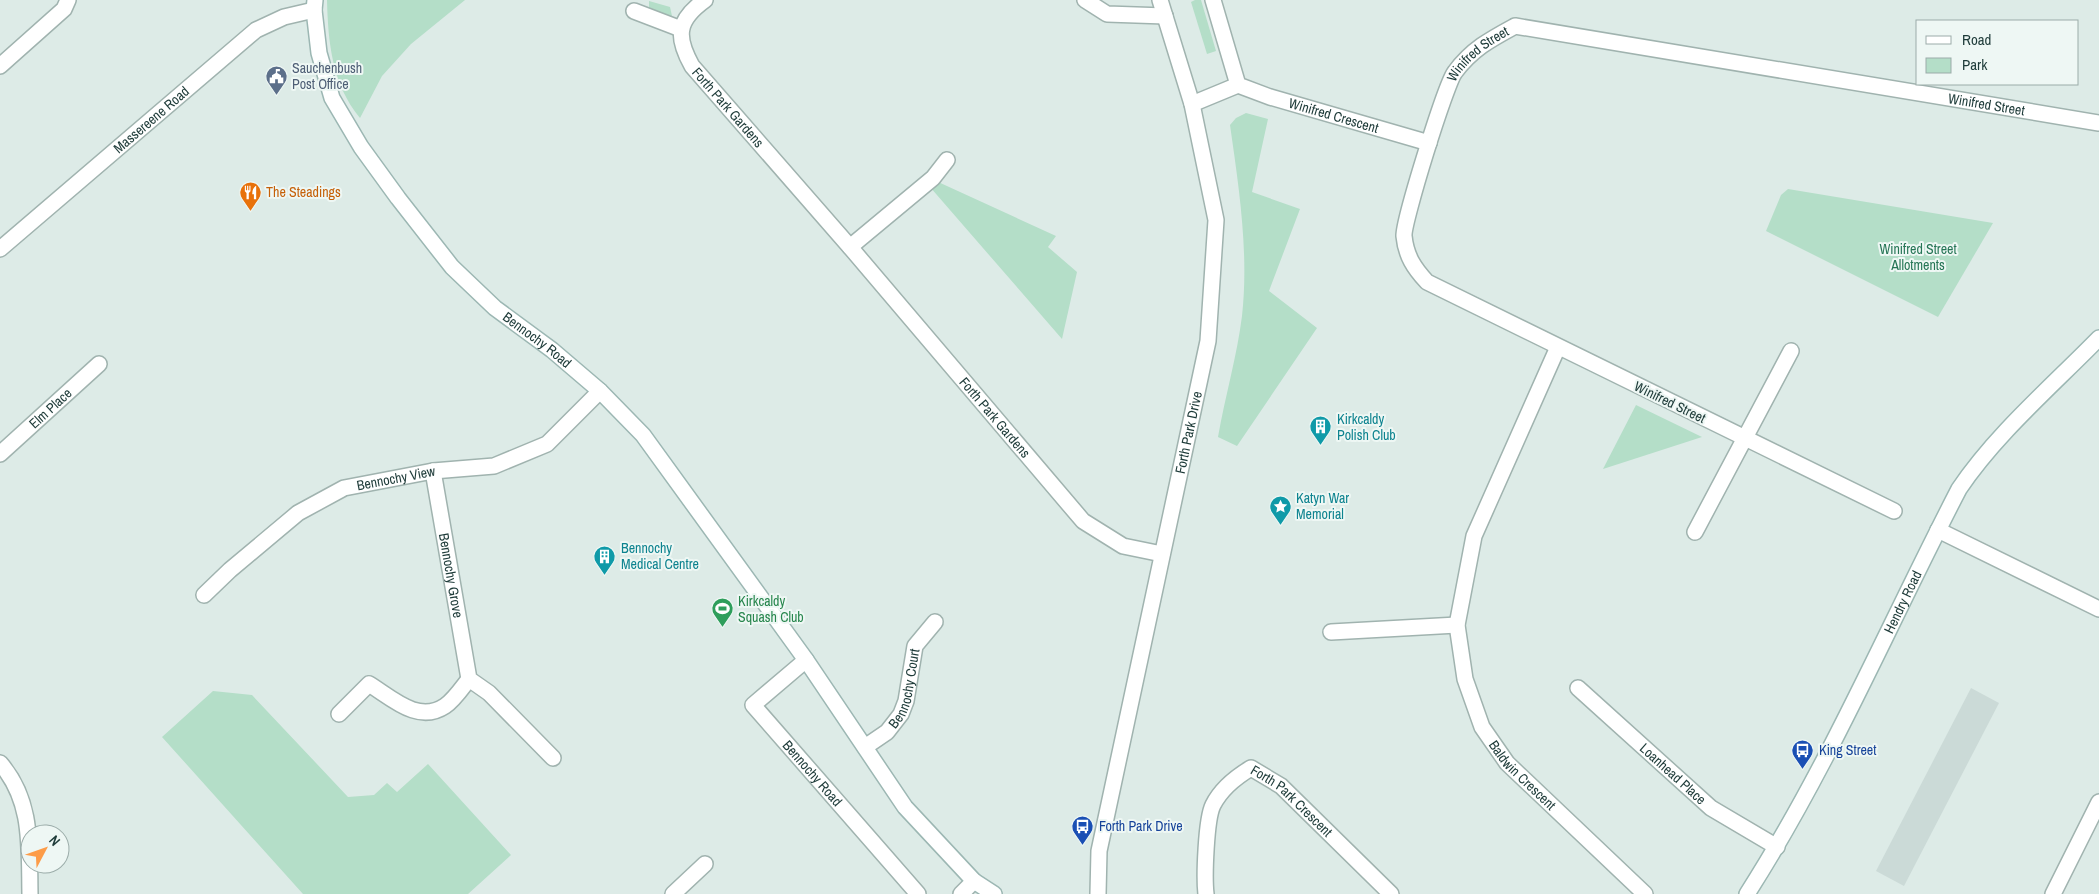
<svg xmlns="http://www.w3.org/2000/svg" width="2099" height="894" viewBox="0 0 2099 894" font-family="'Archivo Narrow',sans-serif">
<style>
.built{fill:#cbdad7}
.green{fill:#b4dec8}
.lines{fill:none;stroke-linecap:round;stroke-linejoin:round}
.street-casing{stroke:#a0b3af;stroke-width:18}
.secondary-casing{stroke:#9cb7b3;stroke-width:18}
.street{stroke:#fff;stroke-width:15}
.secondary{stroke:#fff;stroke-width:15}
.labels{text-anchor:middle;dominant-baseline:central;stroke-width:4;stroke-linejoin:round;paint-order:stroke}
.street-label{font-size:14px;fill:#1e3b39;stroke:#eef7f4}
.service-label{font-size:14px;fill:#4e5e75;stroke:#eef7f4;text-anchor:start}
.food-label{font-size:14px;fill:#c56008;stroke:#eef7f4;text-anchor:start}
.park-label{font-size:14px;fill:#257555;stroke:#eef7f4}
.culture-label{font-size:14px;fill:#0d838f;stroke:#eef7f4;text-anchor:start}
.leisure-label{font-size:14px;fill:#27864d;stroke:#eef7f4;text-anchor:start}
.transit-label{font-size:14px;fill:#164399;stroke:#eef7f4;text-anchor:start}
</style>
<rect width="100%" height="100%" fill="#ddebe7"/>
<polygon class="built" points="1971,688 1999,703 1904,886 1876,871"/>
<g class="green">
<path d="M327,0H465L411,44L382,76L360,118C332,84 328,42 327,0Z"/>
<polygon points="1195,0 1201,0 1216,51 1207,54 1191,2"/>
<polygon points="649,1 670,7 672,16 653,13 649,9"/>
<path d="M1246,113L1268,119L1252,192L1300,209L1269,291L1317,328L1237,446L1218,437C1225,397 1237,356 1242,316C1249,253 1239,188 1230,125L1236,118Z"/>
<polygon points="936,181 1056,236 1048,247 1077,272 1062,339 930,187"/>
<polygon points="1788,189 1993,223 1938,317 1766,231 1781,195"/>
<polygon points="1636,405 1702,437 1603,469"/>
<polygon points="213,691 252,695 348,797 374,795 387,783 397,792 428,764 511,855 468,894 303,894 162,737"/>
</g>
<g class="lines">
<defs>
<g id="street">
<path id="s1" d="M705,0C676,21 676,37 692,66L850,247L1083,521L1123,546L1162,554"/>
<polyline points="1085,0 1107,14 1165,16"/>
<path id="s2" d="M1213,0L1238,85L1270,97L1429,143"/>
<polyline points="634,11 681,29"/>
<polyline points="0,66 64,9 68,0"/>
<polyline points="1192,104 1238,85"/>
<polyline points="850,247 933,178 947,160"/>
<path id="s3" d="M0,249L256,30L284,17L314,10"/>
<path id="s4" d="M1558,347L1474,536L1457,625L1465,679L1482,727L1507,763L1645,894"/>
<path id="s5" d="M0,454L99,364"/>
<path id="s6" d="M433,471L469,679L489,693L553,758"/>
<path id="s7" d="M1894,511L1427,282C1414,268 1406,256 1404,236C1403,222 1446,83 1455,72C1472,49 1491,39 1515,26L2099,123"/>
<polyline points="1938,530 2099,609"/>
<polyline points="1695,532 1791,351"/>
<path id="s8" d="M204,595L230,570L298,513L344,488L433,471L494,466L547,444L600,391"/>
<polyline points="1331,632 1457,625"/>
<path id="s9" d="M806,660L753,705L918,894"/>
<path id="s10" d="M1578,688L1711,808L1777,847"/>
<path d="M339,714L369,684C392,698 418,724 445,706C454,700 462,688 469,679"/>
<path id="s11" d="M865,747L887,732L901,714L906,701L915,646L935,622"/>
<path d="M0,763C33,801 29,846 30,894"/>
<polyline points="673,894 705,864"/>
<polyline points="961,894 974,881"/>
<path id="s12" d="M1098,894L1099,851L1208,341L1216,220L1192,104L1160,0"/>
<path id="s13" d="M1206,894C1204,877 1206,819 1213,805C1221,789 1236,777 1251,768L1281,786L1391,894"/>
<polyline points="2053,894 2099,802"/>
</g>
<g id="secondary">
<path id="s14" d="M315,0L314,10L319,53L332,98L361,147L398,198L452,267L495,308L552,350L600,391L643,435L806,660L905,807L974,881L994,894"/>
<path id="s15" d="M1747,894C1829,766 1889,624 1959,489C1996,434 2052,386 2099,338"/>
</g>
</defs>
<use href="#street" class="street-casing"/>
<use href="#secondary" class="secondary-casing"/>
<use href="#street" class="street"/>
<use href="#secondary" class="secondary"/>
</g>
<defs>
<symbol id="civic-pin" viewBox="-11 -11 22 30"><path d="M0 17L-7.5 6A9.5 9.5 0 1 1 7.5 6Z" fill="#5c6f8a" stroke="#eef7f4"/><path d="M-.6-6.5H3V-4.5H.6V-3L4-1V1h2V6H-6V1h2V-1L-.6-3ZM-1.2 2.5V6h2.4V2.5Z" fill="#fff"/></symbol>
<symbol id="restaurant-pin" viewBox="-11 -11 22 30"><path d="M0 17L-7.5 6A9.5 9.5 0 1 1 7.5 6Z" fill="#e8710a" stroke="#eef7f4"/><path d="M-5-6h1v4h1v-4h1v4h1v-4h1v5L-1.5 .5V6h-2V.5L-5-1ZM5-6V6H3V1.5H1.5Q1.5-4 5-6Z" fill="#fff"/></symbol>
<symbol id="building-pin" viewBox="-11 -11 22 30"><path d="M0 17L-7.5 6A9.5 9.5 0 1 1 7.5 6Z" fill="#0f9aa8" stroke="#eef7f4"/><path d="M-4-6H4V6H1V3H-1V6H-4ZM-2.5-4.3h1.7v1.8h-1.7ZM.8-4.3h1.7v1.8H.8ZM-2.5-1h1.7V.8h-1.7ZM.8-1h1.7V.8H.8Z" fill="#fff"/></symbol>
<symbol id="sight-pin" viewBox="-11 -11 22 30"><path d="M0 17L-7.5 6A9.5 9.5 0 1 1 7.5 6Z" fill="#0f9aa8" stroke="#eef7f4"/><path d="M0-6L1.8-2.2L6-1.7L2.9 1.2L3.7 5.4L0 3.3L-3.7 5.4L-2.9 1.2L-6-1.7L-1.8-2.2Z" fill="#fff"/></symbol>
<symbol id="stadium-pin" viewBox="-11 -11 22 30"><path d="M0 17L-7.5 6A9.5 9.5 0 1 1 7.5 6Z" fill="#2e9e5b" stroke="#eef7f4"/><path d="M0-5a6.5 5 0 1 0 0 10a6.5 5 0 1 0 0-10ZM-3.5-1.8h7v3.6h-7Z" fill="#fff"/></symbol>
<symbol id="bus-pin" viewBox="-11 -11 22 30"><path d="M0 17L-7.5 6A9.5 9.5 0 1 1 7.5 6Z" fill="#1a4fb4" stroke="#eef7f4"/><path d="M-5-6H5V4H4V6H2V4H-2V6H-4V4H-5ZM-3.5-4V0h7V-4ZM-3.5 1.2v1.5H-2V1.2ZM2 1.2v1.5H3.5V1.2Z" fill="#fff"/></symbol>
</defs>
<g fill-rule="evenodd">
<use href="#civic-pin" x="264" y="64" width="25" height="34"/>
<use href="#restaurant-pin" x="238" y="180" width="25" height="34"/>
<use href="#building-pin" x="1308" y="414" width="25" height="34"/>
<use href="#sight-pin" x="1268" y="494" width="25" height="34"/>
<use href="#building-pin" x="592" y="544" width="25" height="34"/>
<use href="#stadium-pin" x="710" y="596" width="25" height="34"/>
<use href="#bus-pin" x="1790" y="738" width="25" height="34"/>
<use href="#bus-pin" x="1070" y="814" width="25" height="34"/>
</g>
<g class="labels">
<g class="street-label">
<text stroke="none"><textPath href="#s7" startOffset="774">Winifred Street</textPath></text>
<text stroke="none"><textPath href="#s7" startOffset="1299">Winifred Street</textPath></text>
<text stroke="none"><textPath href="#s1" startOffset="132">Forth Park Gardens</textPath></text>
<text stroke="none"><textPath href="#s2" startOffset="189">Winifred Crescent</textPath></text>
<text stroke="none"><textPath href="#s3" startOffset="199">Massereene Road</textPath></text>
<text stroke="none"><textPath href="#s14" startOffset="420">Bennochy Road</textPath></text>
<text transform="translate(1670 402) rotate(26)">Winifred Street</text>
<text stroke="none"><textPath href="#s5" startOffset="68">Elm Place</textPath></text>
<text stroke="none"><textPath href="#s1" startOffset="541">Forth Park Gardens</textPath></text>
<text stroke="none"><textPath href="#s12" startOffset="471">Forth Park Drive</textPath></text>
<text stroke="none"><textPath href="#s8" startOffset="230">Bennochy View</textPath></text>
<text stroke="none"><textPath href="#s6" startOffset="106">Bennochy Grove</textPath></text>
<text stroke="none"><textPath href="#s15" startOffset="331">Hendry Road</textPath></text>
<text stroke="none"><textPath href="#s11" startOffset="75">Bennochy Court</textPath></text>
<text stroke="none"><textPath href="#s9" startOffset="160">Bennochy Road</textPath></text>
<text stroke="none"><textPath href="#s10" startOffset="128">Loanhead Place</textPath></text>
<text stroke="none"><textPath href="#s4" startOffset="466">Baldwin Crescent</textPath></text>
<text stroke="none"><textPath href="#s13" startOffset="196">Forth Park Crescent</textPath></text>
</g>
<g class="service-label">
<text x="292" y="68">Sauchenbush<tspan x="292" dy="16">Post Office</tspan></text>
</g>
<g class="food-label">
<text x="266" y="192">The Steadings</text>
</g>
<g class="park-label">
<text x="1918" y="249">Winifred Street<tspan x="1918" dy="16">Allotments</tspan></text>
</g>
<g class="culture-label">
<text x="1337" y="419">Kirkcaldy<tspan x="1337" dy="16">Polish Club</tspan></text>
<text x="1296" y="498">Katyn War<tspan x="1296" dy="16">Memorial</tspan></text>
<text x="621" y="548">Bennochy<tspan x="621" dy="16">Medical Centre</tspan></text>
</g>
<g class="leisure-label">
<text x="738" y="601">Kirkcaldy<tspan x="738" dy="16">Squash Club</tspan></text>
</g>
<g class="transit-label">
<text x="1819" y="750">King Street</text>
<text x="1099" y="826">Forth Park Drive</text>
</g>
</g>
<rect x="1916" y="20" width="162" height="65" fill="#eef7f4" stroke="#9baca9"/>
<rect x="1926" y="36" width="25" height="8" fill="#ffffff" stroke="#9baca9"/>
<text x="1962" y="45" font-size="15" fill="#1e3b39">Road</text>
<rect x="1926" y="58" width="25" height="15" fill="#b4dec8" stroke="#9baca9"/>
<text x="1962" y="70" font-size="15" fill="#1e3b39">Park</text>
<g transform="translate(45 849) rotate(49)"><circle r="24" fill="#eef7f4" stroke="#9baca9"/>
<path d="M0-4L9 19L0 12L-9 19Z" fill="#fd9c48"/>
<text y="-8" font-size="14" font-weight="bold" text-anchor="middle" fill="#1e3b39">N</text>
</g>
</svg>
